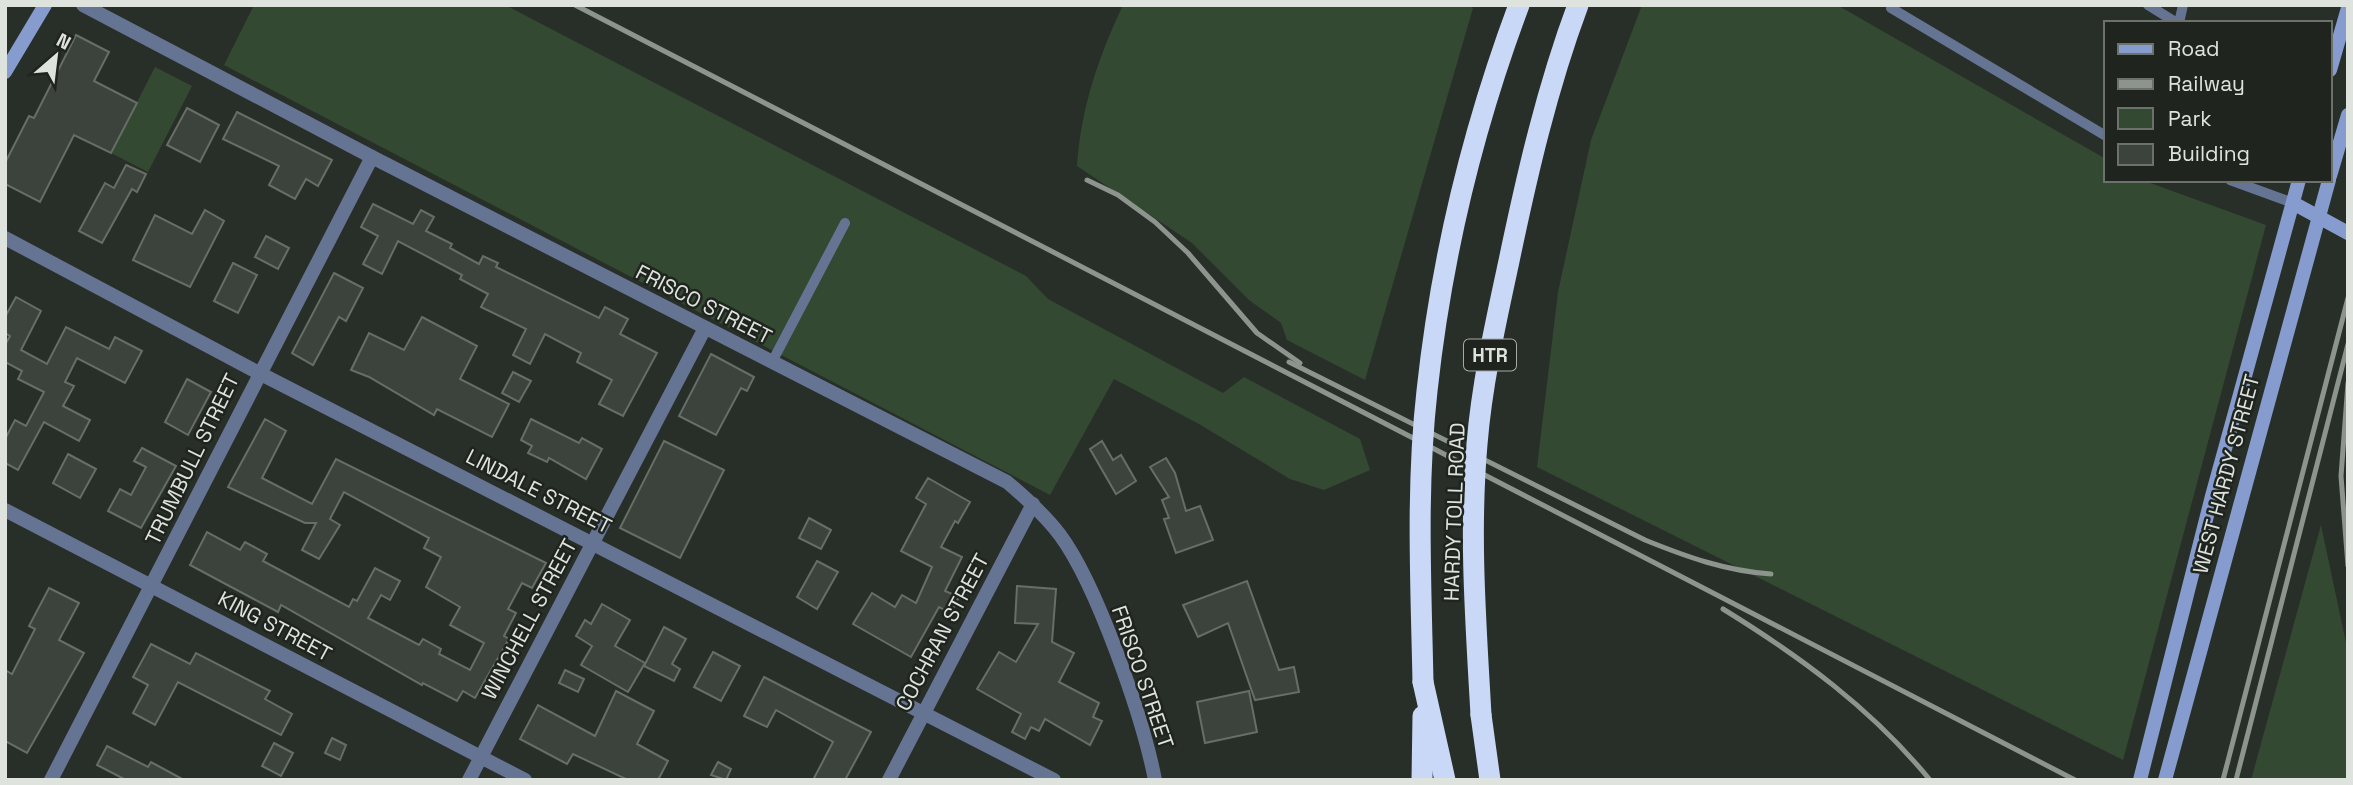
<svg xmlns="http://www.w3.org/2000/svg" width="2353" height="785" viewBox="0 0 2353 785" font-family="'Space Grotesk',sans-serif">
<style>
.green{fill:#334932}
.building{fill:#3c433c;stroke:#666e66;stroke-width:2}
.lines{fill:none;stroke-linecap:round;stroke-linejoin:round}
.lane{stroke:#667494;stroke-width:10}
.street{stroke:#667494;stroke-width:14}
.secondary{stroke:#869cce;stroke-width:14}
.highway{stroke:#cad8f8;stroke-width:21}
.rail{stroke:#8d938d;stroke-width:5}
.highway-bridge{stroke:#cad8f8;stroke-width:21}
.labels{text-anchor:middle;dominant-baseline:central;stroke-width:5;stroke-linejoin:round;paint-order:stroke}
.shield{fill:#1f251e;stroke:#a5aaa4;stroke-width:2}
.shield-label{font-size:19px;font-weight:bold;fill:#dfe3de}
.street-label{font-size:21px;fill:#dfe3de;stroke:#1f251e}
</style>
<rect width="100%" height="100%" fill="#282f28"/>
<g class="green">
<polygon points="254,5 505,5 1026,276 1048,299 1223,393 1244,377 1360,439 1370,470 1324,490 1290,479 1199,424 1114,379 1050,495 224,65"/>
<path d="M1123,5H1470L1473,8L1365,380L1287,340L1281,323L1249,300L1192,243L1077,166C1081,108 1098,58 1123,5Z"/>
<polygon points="1642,5 1837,5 2106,159 2106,180 2142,180 2266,225 2123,760 1537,467 1558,292 1591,140"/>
<polygon points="155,67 192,86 148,172 111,153"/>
<polygon points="2321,525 2348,652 2348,780 2251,780"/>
</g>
<g class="building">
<polygon points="76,35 109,52 94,81 137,103 111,153 74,135 40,202 5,184 5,163 29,116 34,118"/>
<polygon points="187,108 219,125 200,162 167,145"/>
<polygon points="237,112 332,160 318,186 306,179 295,199 269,185 279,166 223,139"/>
<polygon points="126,165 146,174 137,192 132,189 102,243 79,231 105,183 114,188"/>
<polygon points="373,204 413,224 421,210 434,217 426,231 452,244 450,248 479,264 483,256 498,263 496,267 599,318 605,307 628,319 620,334 657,353 623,416 599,404 612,380 577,362 581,353 545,334 530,364 513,355 526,329 481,307 488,294 460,279 462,275 398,241 382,274 363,264 378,236 361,227"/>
<polygon points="205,210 224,221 190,287 133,260 155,215 192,234"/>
<polygon points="266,236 289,248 278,269 255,257"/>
<polygon points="233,263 257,275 238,313 214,301"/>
<polygon points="334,273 363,288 346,321 339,317 313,365 292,353"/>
<polygon points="16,297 41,311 21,350 47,364 66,327 109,349 115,337 142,351 125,383 77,358 65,382 74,386 63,406 90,420 79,441 44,422 18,470 5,463 5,439 15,420 26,426 44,392 18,379 22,371 5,362 5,345 10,336 5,333 5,317"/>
<polygon points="422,317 477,346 460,379 509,404 492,437 437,409 434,415 369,377 351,370 369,333 404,350"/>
<polygon points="711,354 754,377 747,391 741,388 716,435 679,416"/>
<polygon points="513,372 531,381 519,402 502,393"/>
<polygon points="187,379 211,392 188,435 165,422"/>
<polygon points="265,419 286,431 262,478 312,504 336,459 546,563 532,588 522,583 508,609 516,613 504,636 509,639 475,698 463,691 457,701 423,683 422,685 281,605 278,612 190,565 207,532 240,550 245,542 267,554 263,561 349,607 353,599 357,601 375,568 400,581 390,600 381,595 368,618 419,645 423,639 441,649 439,654 470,670 484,643 450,625 460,607 426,587 441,557 424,548 429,538 344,492 330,519 340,525 319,559 302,550 316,523 305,523 228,487"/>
<polygon points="531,419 579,443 582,438 602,449 586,479 549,458 547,462 528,453 532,446 521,440"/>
<polygon points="664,441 724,470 680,558 620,528"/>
<polygon points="1102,441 1113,460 1121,455 1136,481 1116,494 1090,449"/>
<polygon points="142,448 176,466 141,528 108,511 120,489 131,495 146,467 134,461"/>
<polygon points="68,454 96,469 80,498 53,483"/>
<polygon points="1166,458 1175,473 1186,511 1200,506 1213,540 1176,553 1164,519 1169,518 1162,500 1169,497 1150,467"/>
<polygon points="928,478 970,502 958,523 955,521 941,547 962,557 945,591 959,597 951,613 939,607 911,657 853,624 872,593 895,607 902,595 916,603 932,567 901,551 926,504 916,498"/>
<polygon points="809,518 831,530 821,549 799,538"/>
<polygon points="817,561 838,572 817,609 797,597"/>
<polygon points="1247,581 1279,670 1294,667 1299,692 1255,700 1228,623 1198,637 1183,605"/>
<polygon points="1017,586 1056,589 1052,642 1074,653 1059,682 1099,703 1093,717 1102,721 1090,745 1045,719 1039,731 1031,727 1025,739 1012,732 1021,714 977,689 999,652 1016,662 1038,624 1015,623"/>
<polygon points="49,588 79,603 59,640 84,653 27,753 5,741 5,670 12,674 35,629 29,626"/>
<polygon points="602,604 630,620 615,646 645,663 628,692 581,665 592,646 576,636 585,620 591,624"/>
<polygon points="664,627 686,639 672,664 680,669 674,681 644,666"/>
<polygon points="151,644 190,664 196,653 270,691 265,699 292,714 281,735 178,682 155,725 133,713 148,685 133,677"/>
<polygon points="713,652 740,666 721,701 694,687"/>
<polygon points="565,670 584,679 578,692 559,683"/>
<polygon points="764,677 871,732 845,780 813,780 833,742 776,710 767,727 744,716"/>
<polygon points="616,691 654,711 637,744 668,761 658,780 628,780 573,754 567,764 520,739 538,705 595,736"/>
<polygon points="1249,691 1257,732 1205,743 1197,702"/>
<polygon points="332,738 346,745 340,760 325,753"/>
<polygon points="274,743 293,753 281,776 262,766"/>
<polygon points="107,746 148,767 151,762 184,780 126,780 97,765"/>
<polygon points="718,762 731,769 726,780 711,775"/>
</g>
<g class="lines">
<g class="lane">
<polyline points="1893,5 1891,8 2106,136"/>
<polyline points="2148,5 2177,23"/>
<polyline points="2179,23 2183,5"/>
<polyline points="2230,180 2293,203"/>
<polyline points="772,362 845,223"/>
</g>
<g class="street">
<path d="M83,5L372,157L1007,482C1026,498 1045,515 1060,535C1097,585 1143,718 1155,780"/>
<polyline points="5,238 259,373 1054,780"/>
<polyline points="5,510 525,780"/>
<polyline points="51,780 372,157"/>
<polyline points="469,780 705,328"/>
<polyline points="889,780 1033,504"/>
</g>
<g class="secondary">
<polyline points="2330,70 2348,8"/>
<polyline points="5,72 45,5"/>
<polyline points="2330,176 2348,115"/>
<polyline points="2293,203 2348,233"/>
<polyline points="2140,780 2212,496 2299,180"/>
<polyline points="2165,780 2329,180"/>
</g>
<g class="highway">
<polyline points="1423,682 1445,780"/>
<polyline points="1481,715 1490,780"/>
<polyline points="1422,780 1423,716"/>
</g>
<g class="rail">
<polyline points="575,5 2075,780"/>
<polyline points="1087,180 1118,195 1155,222 1188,253 1257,333 1300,363"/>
<path d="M1289,362L1645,540C1687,557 1726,571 1771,574"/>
<polyline points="2348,383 2341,476 2348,566"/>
<path d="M1723,609C1801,657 1872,709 1930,780"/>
<polyline points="2223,780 2348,298"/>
<polyline points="2236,780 2348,344"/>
</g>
<g class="highway-bridge">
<path d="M1423,682C1421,585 1416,488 1427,391C1441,261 1473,128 1519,5"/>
<path d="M1481,715C1476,625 1469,535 1477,444C1482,383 1496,321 1509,261C1527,175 1547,88 1578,5"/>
</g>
</g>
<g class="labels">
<rect class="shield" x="1464" y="339.5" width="52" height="31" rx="5"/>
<g class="shield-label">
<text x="1490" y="355">HTR</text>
</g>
<g class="street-label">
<text transform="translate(704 304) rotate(27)">FRISCO STREET</text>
<text transform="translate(192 459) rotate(-64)">TRUMBULL STREET</text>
<text transform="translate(2226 474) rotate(-75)">WEST HARDY STREET</text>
<text transform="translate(539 491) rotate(27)">LINDALE STREET</text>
<text transform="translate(1454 512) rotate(-88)">HARDY TOLL ROAD</text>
<text transform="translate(529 619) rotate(-62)">WINCHELL STREET</text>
<text transform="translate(275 626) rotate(28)">KING STREET</text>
<text transform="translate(942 632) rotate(-62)">COCHRAN STREET</text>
<text transform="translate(1143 677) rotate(71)">FRISCO STREET</text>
</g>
</g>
<rect width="2353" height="785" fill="none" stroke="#dfe3de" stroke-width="14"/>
<rect x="2104" y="21" width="228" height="161" fill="#1f251e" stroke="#6c716b" stroke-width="2"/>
<rect x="2118" y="44" width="35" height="10" fill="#869cce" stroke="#6c716b" stroke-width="2"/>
<text x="2168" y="56" font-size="21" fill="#dfe3de">Road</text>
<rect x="2118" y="79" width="35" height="10" fill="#8d938d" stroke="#6c716b" stroke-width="2"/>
<text x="2168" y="91" font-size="21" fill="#dfe3de">Railway</text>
<rect x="2118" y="108" width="35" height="21" fill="#334932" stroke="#6c716b" stroke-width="2"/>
<text x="2168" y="126" font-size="21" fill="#dfe3de">Park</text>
<rect x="2118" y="144" width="35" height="21" fill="#3c433c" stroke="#6c716b" stroke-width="2"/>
<text x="2168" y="161" font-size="21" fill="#dfe3de">Building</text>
<g transform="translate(56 56) rotate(28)" stroke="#1f251e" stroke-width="5" paint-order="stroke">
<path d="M0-5L12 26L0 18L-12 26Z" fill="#dfe3de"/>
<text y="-10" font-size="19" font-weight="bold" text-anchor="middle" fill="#dfe3de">N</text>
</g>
</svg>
